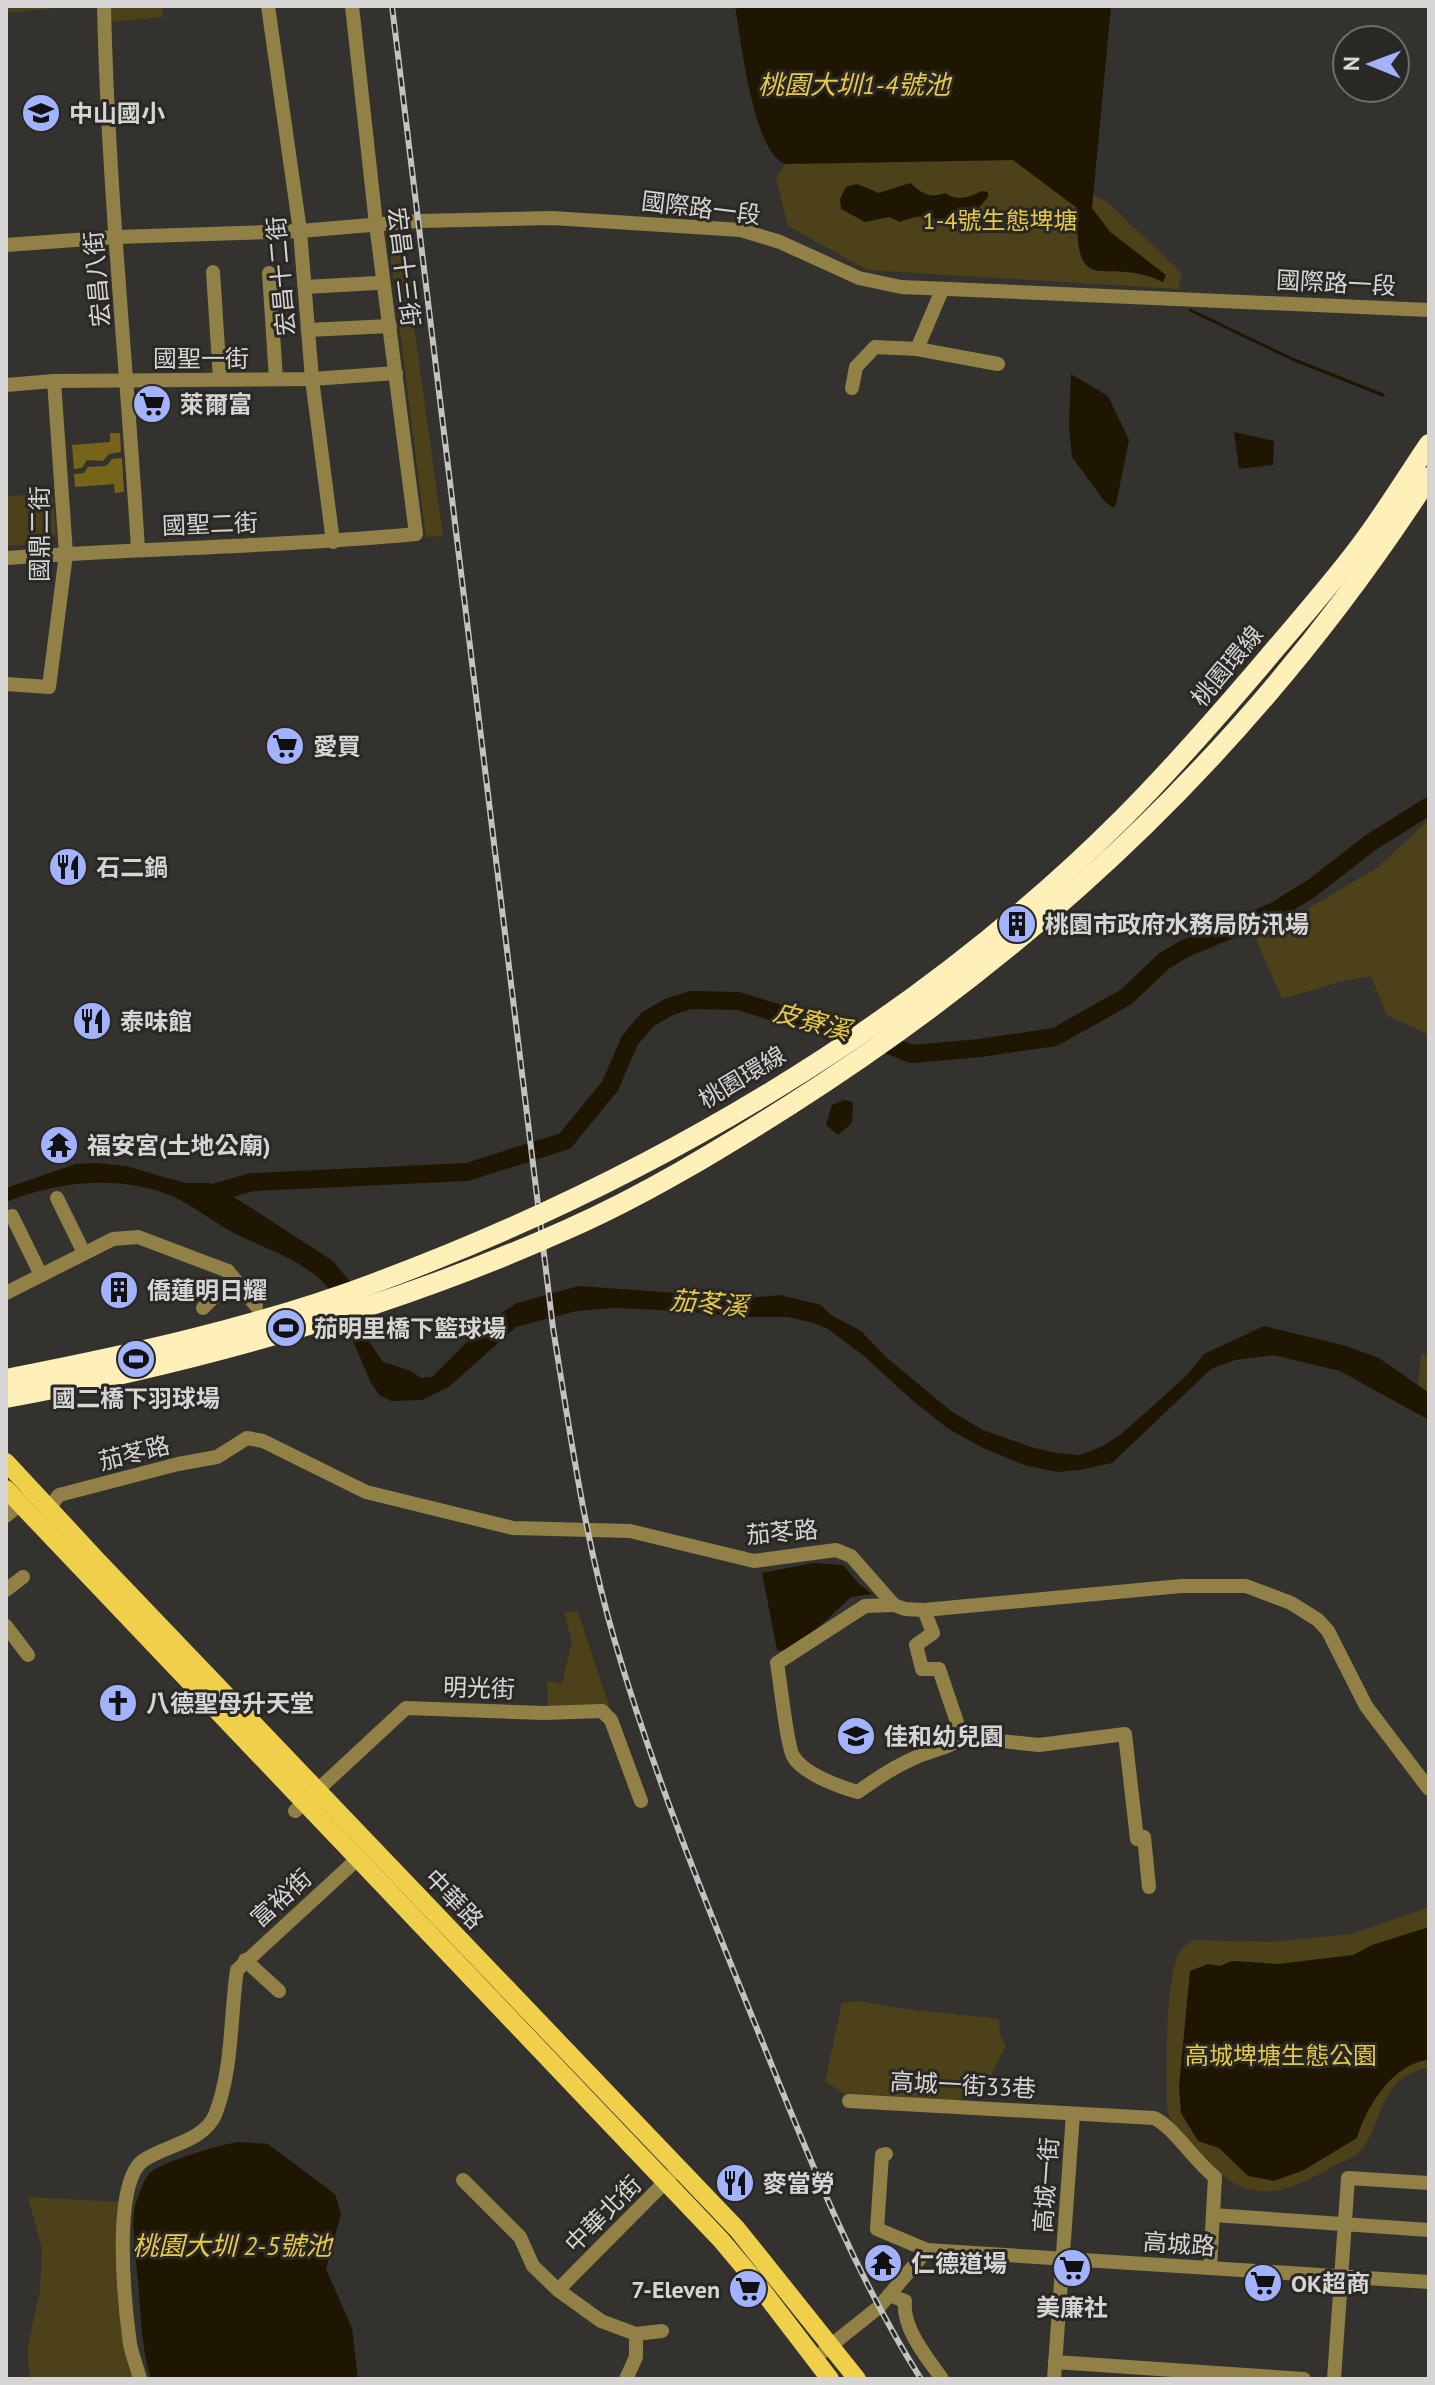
<svg xmlns="http://www.w3.org/2000/svg" width="1435" height="2385" viewBox="0 0 1435 2385" font-family="'PT Sans','Noto Sans TC',sans-serif">
<style>
.green{fill:#4c4119}
.forest{fill:#766418}
.water{fill:#1e1600}
.lines{fill:none;stroke-linecap:round;stroke-linejoin:round}
.stream{stroke:#1e1600;stroke-width:3}
.river{stroke:#1e1600;stroke-width:18}
.minor{stroke:#918147;stroke-width:14}
.major{stroke:#f0cf4a;stroke-width:18}
.rail-casing{stroke:#c3c2c0;stroke-width:6}
.rail{stroke:#292825;stroke-width:3;stroke-dasharray:9;stroke-linecap:butt}
.highway-bridge{stroke:#fff0ba;stroke-width:20}
.labels{text-anchor:middle;dominant-baseline:central;stroke-width:6;stroke-linejoin:round;paint-order:stroke}
.poi-label{font-size:24px;font-weight:bold;fill:#d6d5d3;stroke:#292825;text-anchor:start}
.street-label{font-size:24px;fill:#d6d5d3;stroke:#292825}
.park-label{font-size:24px;fill:#e7c746;stroke:#292825}
.water-label{font-size:26px;font-style:italic;fill:#e9c947;stroke:#292825}
</style>
<rect width="100%" height="100%" fill="#33322f"/>
<g class="green">
<polygon points="6,6 57,6 57,8 6,13"/>
<polygon points="111,6 162,6 163,17 111,22"/>
<polygon points="1013,160 1106,201 1182,273 1178,289 867,270 788,226 776,177 785,164"/>
<polygon points="401,232 443,536 426,537 389,243"/>
<polygon points="47,494 53,499 56,534 48,544 6,546 6,496"/>
<polygon points="1429,822 1429,1035 1387,1015 1371,976 1340,982 1282,999 1256,939 1377,868 1424,824"/>
<polygon points="1421,1354 1429,1355 1429,1393 1418,1385"/>
<polygon points="564,1612 578,1612 610,1709 548,1708 547,1681 562,1683 572,1642"/>
<path d="M1429,1907V2068C1381,2075 1384,2118 1363,2148C1357,2157 1341,2162 1332,2167C1290,2190 1256,2207 1215,2169C1196,2152 1173,2134 1167,2108C1166,2077 1165,1978 1179,1953C1181,1948 1188,1944 1192,1940L1269,1942L1352,1934Z"/>
<path d="M860,2001C906,2011 952,2013 999,2019L1000,2035L1006,2046L991,2075L958,2101L847,2096L825,2081L842,2003Z"/>
<polygon points="28,2197 120,2202 134,2379 30,2379 27,2350 40,2291 42,2248"/>
</g>
<g class="forest">
<polygon points="110,433 120,433 121,452 109,454 103,461 87,460 82,468 74,469 72,445 110,442"/>
<polygon points="122,458 124,492 115,493 114,484 75,487 74,474 84,473 88,467 106,466 112,459"/>
</g>
<g class="water">
<path d="M735,6H1111L1092,208L1110,232L1166,275L1163,282C1104,253 1075,305 1077,208L1013,160L785,164C753,152 741,40 735,6Z"/>
<path d="M910,183C922,193 929,199 945,193C958,202 970,197 982,191L988,192V197L976,211L987,221L984,225L964,223L951,229C931,215 923,213 900,222L889,217L865,222L841,209L840,199L846,187L857,184L879,193Z"/>
<polygon points="1071,374 1108,396 1129,440 1116,504 1113,508 1105,502 1072,457 1069,427"/>
<polygon points="1234,432 1274,441 1273,465 1239,469"/>
<polygon points="844,1100 853,1102 852,1123 838,1135 826,1125 832,1105"/>
<path d="M95,1163L126,1166L185,1183H210L253,1209L333,1261L353,1285L368,1340L383,1362L411,1371L421,1378L432,1377L486,1323L517,1303L579,1286L747,1298L780,1295L821,1305L831,1315L861,1331L887,1358L951,1411L983,1430L1031,1447L1056,1453L1080,1455L1103,1446L1120,1435L1154,1405L1187,1375L1204,1354L1264,1326L1346,1346L1379,1358L1429,1393V1420L1340,1371L1273,1355L1235,1360L1211,1369L1112,1463L1080,1470L1057,1472L1024,1465L981,1447L947,1428L912,1400L864,1356L828,1329L813,1323L789,1317H746L681,1311L615,1308L576,1311L516,1327L450,1386L422,1400L391,1401L379,1395L371,1383L332,1292C309,1262 270,1251 238,1235C216,1224 197,1208 174,1197C123,1174 57,1181 6,1202V1188L76,1164Z"/>
<polygon points="813,1563 843,1565 858,1583 872,1594 851,1597 792,1652 777,1650 762,1573"/>
<path d="M1429,1927V2060C1394,2062 1366,2107 1357,2138L1304,2170L1274,2181L1248,2176L1219,2148L1198,2141L1181,2113L1179,2087L1190,1971L1208,1964L1220,1966L1232,1961L1278,1964L1353,1955L1372,1945Z"/>
<path d="M238,2142L268,2144L335,2194L341,2214L326,2269L352,2328L358,2379H151C141,2347 141,2313 138,2281C136,2258 132,2235 134,2212C136,2201 143,2180 151,2172C162,2162 222,2144 238,2142Z"/>
</g>
<g class="lines">
<polyline class="stream" points="1190,310 1292,359 1383,395"/>
<polyline class="river" points="200,1197 252,1182 467,1172 565,1141 610,1086 630,1040 648,1019 669,1007 691,1000 739,1001 812,1024 845,1027 911,1054 980,1048 1055,1037 1126,997 1164,961 1184,949 1275,911 1312,888 1370,843 1429,806"/>
<g class="minor">
<path d="M104,6C108,187 127,368 138,549"/>
<polyline points="268,6 300,231 312,379 333,542"/>
<polyline points="6,245 116,237 300,231 418,221 552,218 741,230 780,242 859,278 901,287 1429,310"/>
<polyline points="213,272 220,379"/>
<polyline points="269,273 276,379"/>
<polyline points="305,287 377,283"/>
<polyline points="308,330 390,326"/>
<polyline points="917,349 942,290"/>
<polyline points="6,385 54,381 312,379 396,373"/>
<polyline points="852,388 856,367 875,347 917,349 998,364"/>
<path d="M6,558C143,548 280,547 416,534L376,224L352,6"/>
<polyline points="6,684 49,687 66,554 54,381"/>
<polyline points="57,1198 84,1253"/>
<polyline points="12,1216 41,1275"/>
<polyline points="228,1271 256,1306"/>
<polyline points="6,1293 113,1239 138,1237 228,1271 231,1280 203,1308"/>
<polyline points="6,1516 27,1498"/>
<polyline points="43,1516 59,1495 178,1464 217,1457 247,1438 263,1441 366,1492 513,1528 630,1531 754,1561 836,1550 851,1556 894,1605 905,1609 924,1610 1181,1586 1246,1586 1291,1603 1318,1620 1328,1631 1366,1706 1429,1789"/>
<polyline points="6,1590 23,1577"/>
<path d="M894,1605L865,1606L777,1663C780,1680 787,1746 793,1756C803,1774 840,1787 858,1792C878,1777 897,1765 921,1755C936,1749 950,1748 962,1737"/>
<polyline points="924,1610 933,1633 916,1645 922,1669 939,1669 962,1737 1039,1745 1125,1734 1137,1839 1144,1837 1149,1887"/>
<polyline points="6,1626 28,1655"/>
<polyline points="295,1811 406,1708 544,1713 602,1711 611,1720 641,1801"/>
<polyline points="245,1960 279,1991"/>
<path d="M849,2101L1154,2118C1174,2127 1194,2161 1215,2177L1210,2268"/>
<polyline points="886,2154 882,2155 877,2229 927,2250"/>
<polyline points="463,2180 520,2237 533,2266 558,2290 601,2321 636,2334 662,2331"/>
<polyline points="1213,2215 1429,2230"/>
<polyline points="558,2290 670,2177"/>
<path d="M889,2295L905,2301C902,2329 927,2357 942,2379"/>
<polyline points="824,2351 879,2307 927,2250 1429,2282"/>
<polyline points="1055,2362 1304,2379"/>
<path d="M140,2379C137,2367 132,2355 130,2344C125,2308 111,2181 144,2160C166,2145 203,2142 215,2115C233,2070 230,2017 237,1970L364,1853"/>
<polyline points="626,2379 636,2357 636,2334"/>
<polyline points="1054,2379 1073,2114"/>
<polyline points="1334,2379 1348,2178 1429,2183"/>
</g>
<g class="major">
<polyline points="6,1462 97,1560 737,2229 857,2379"/>
<polyline points="6,1489 721,2240 752,2277 830,2379"/>
</g>
<defs>
<path id="rail" d="M392,6L553,1328C570,1433 585,1540 615,1642C655,1779 710,1913 764,2046C810,2160 855,2275 921,2379"/>
</defs>
<use href="#rail" class="rail-casing"/>
<use href="#rail" class="rail"/>
<g class="highway-bridge">
<path d="M6,1379C129,1355 254,1328 372,1284C647,1182 915,1026 1123,818C1173,768 1219,715 1265,661C1297,623 1330,586 1360,546C1385,513 1406,478 1429,444"/>
<path d="M6,1398C198,1362 390,1309 568,1229C645,1195 719,1150 790,1105C1050,939 1262,736 1429,477"/>
</g>
</g>
<defs>
<symbol id="school-disc" viewBox="-11 -11 22 22"><circle r="9.5" fill="#a3b2fd" stroke="#292825"/><path d="M0-5L7-2L0 1L-7-2ZM-4 1L0 2.5L4 1V4Q0 6-4 4Z" fill="#111"/></symbol>
<symbol id="supermarket-disc" viewBox="-11 -11 22 22"><circle r="9.5" fill="#a3b2fd" stroke="#292825"/><path d="M-6-5.5h2.5l.6 2H6L4.5 2H-2.5L-4.4-4H-6ZM-1.5 3.2a1.3 1.3 0 1 0 .1 0ZM3 3.2a1.3 1.3 0 1 0 .1 0Z" fill="#111"/></symbol>
<symbol id="restaurant-disc" viewBox="-11 -11 22 22"><circle r="9.5" fill="#a3b2fd" stroke="#292825"/><path d="M-5-6h1v4h1v-4h1v4h1v-4h1v5L-1.5 .5V6h-2V.5L-5-1ZM5-6V6H3V1.5H1.5Q1.5-4 5-6Z" fill="#111"/></symbol>
<symbol id="building-disc" viewBox="-11 -11 22 22"><circle r="9.5" fill="#a3b2fd" stroke="#292825"/><path d="M-4-6H4V6H1V3H-1V6H-4ZM-2.5-4.3h1.7v1.8h-1.7ZM.8-4.3h1.7v1.8H.8ZM-2.5-1h1.7V.8h-1.7ZM.8-1h1.7V.8H.8Z" fill="#111"/></symbol>
<symbol id="temple-disc" viewBox="-11 -11 22 22"><circle r="9.5" fill="#a3b2fd" stroke="#292825"/><path d="M0-6L5-2H3V0L6.5 2.5H4V6H1.5V3h-3V6H-4V2.5H-6.5L-3 0V-2H-5Z" fill="#111"/></symbol>
<symbol id="stadium-disc" viewBox="-11 -11 22 22"><circle r="9.5" fill="#a3b2fd" stroke="#292825"/><path d="M0-5a6.5 5 0 1 0 0 10a6.5 5 0 1 0 0-10ZM-3.5-1.8h7v3.6h-7Z" fill="#111"/></symbol>
<symbol id="church-disc" viewBox="-11 -11 22 22"><circle r="9.5" fill="#a3b2fd" stroke="#292825"/><path d="M-1.2-6h2.4v3.5h3.3v2.4h-3.3V6h-2.4V-.1h-3.3v-2.4h3.3Z" fill="#111"/></symbol>
</defs>
<g fill-rule="evenodd">
<use href="#school-disc" x="19" y="91" width="44" height="44"/>
<use href="#supermarket-disc" x="130" y="382" width="44" height="44"/>
<use href="#supermarket-disc" x="263" y="724" width="44" height="44"/>
<use href="#restaurant-disc" x="46" y="845" width="44" height="44"/>
<use href="#building-disc" x="995" y="902" width="44" height="44"/>
<use href="#restaurant-disc" x="70" y="999" width="44" height="44"/>
<use href="#temple-disc" x="37" y="1123" width="44" height="44"/>
<use href="#building-disc" x="97" y="1268" width="44" height="44"/>
<use href="#stadium-disc" x="264" y="1306" width="44" height="44"/>
<use href="#stadium-disc" x="114" y="1337" width="44" height="44"/>
<use href="#church-disc" x="96" y="1681" width="44" height="44"/>
<use href="#school-disc" x="834" y="1714" width="44" height="44"/>
<use href="#restaurant-disc" x="713" y="2161" width="44" height="44"/>
<use href="#temple-disc" x="861" y="2241" width="44" height="44"/>
<use href="#supermarket-disc" x="1050" y="2246" width="44" height="44"/>
<use href="#supermarket-disc" x="1241" y="2261" width="44" height="44"/>
<use href="#supermarket-disc" x="726" y="2267" width="44" height="44"/>
</g>
<g class="labels">
<g class="poi-label">
<text x="69" y="113">中山國小</text>
<text x="180" y="404">萊爾富</text>
<text x="313" y="746">愛買</text>
<text x="96" y="867">石二鍋</text>
<text x="1045" y="924">桃園市政府水務局防汛場</text>
<text x="120" y="1021">泰味館</text>
<text x="87" y="1145">福安宮(土地公廟)</text>
<text x="147" y="1290">僑蓮明日耀</text>
<text x="314" y="1328">茄明里橋下籃球場</text>
<text x="136" y="1398" text-anchor="middle">國二橋下羽球場</text>
<text x="146" y="1703">八德聖母升天堂</text>
<text x="884" y="1736">佳和幼兒園</text>
<text x="763" y="2183">麥當勞</text>
<text x="911" y="2263">仁德道場</text>
<text x="1291" y="2283">OK超商</text>
<text x="720" y="2289" text-anchor="end">7-Eleven</text>
<text x="1072" y="2307" text-anchor="middle">美廉社</text>
</g>
<g class="street-label">
<text transform="translate(701 208) rotate(7)">國際路一段</text>
<text transform="translate(404 267) rotate(83)">宏昌十三街</text>
<text transform="translate(281 276) rotate(-95)">宏昌十二街</text>
<text transform="translate(97 279) rotate(-95)">宏昌八街</text>
<text transform="translate(1336 283) rotate(3)">國際路一段</text>
<text x="201" y="358">國聖一街</text>
<text transform="translate(210 524) rotate(-2)">國聖二街</text>
<text transform="translate(39 534) rotate(-90)">國鼎二街</text>
<text transform="translate(1227 666) rotate(-50)">桃園環線</text>
<text transform="translate(742 1077) rotate(-31)">桃園環線</text>
<text transform="translate(134 1453) rotate(-14)">茄苳路</text>
<text transform="translate(782 1532) rotate(-5)">茄苳路</text>
<text transform="translate(479 1688) rotate(2)">明光街</text>
<text transform="translate(281 1898) rotate(-42)">富裕街</text>
<text transform="translate(454 1899) rotate(46)">中華路</text>
<text transform="translate(963 2085) rotate(3)">高城一街33巷</text>
<text transform="translate(1046 2185) rotate(-86)">高城一街</text>
<text transform="translate(603 2214) rotate(-45)">中華北街</text>
<text transform="translate(1179 2244) rotate(4)">高城路</text>
</g>
<g class="park-label">
<text x="1000" y="220">1-4號生態埤塘</text>
<text x="1281" y="2055">高城埤塘生態公園</text>
</g>
<g class="water-label">
<text x="854" y="84">桃園大圳1-4號池</text>
<text transform="translate(812 1021) rotate(15)">皮寮溪</text>
<text transform="translate(709 1303) rotate(5)">茄苳溪</text>
<text x="232" y="2245">桃園大圳 2-5號池</text>
</g>
</g>
<rect width="1435" height="2385" fill="none" stroke="#d6d5d3" stroke-width="16"/>
<g transform="translate(1371 64) rotate(271)"><circle r="38" fill="#292825" stroke="#6e6d6b" stroke-width="2"/>
<path d="M0-6L14 30L0 20L-14 30Z" fill="#a3b2fd"/>
<text y="-12" font-size="22" font-weight="bold" text-anchor="middle" fill="#d6d5d3">N</text>
</g>
</svg>
